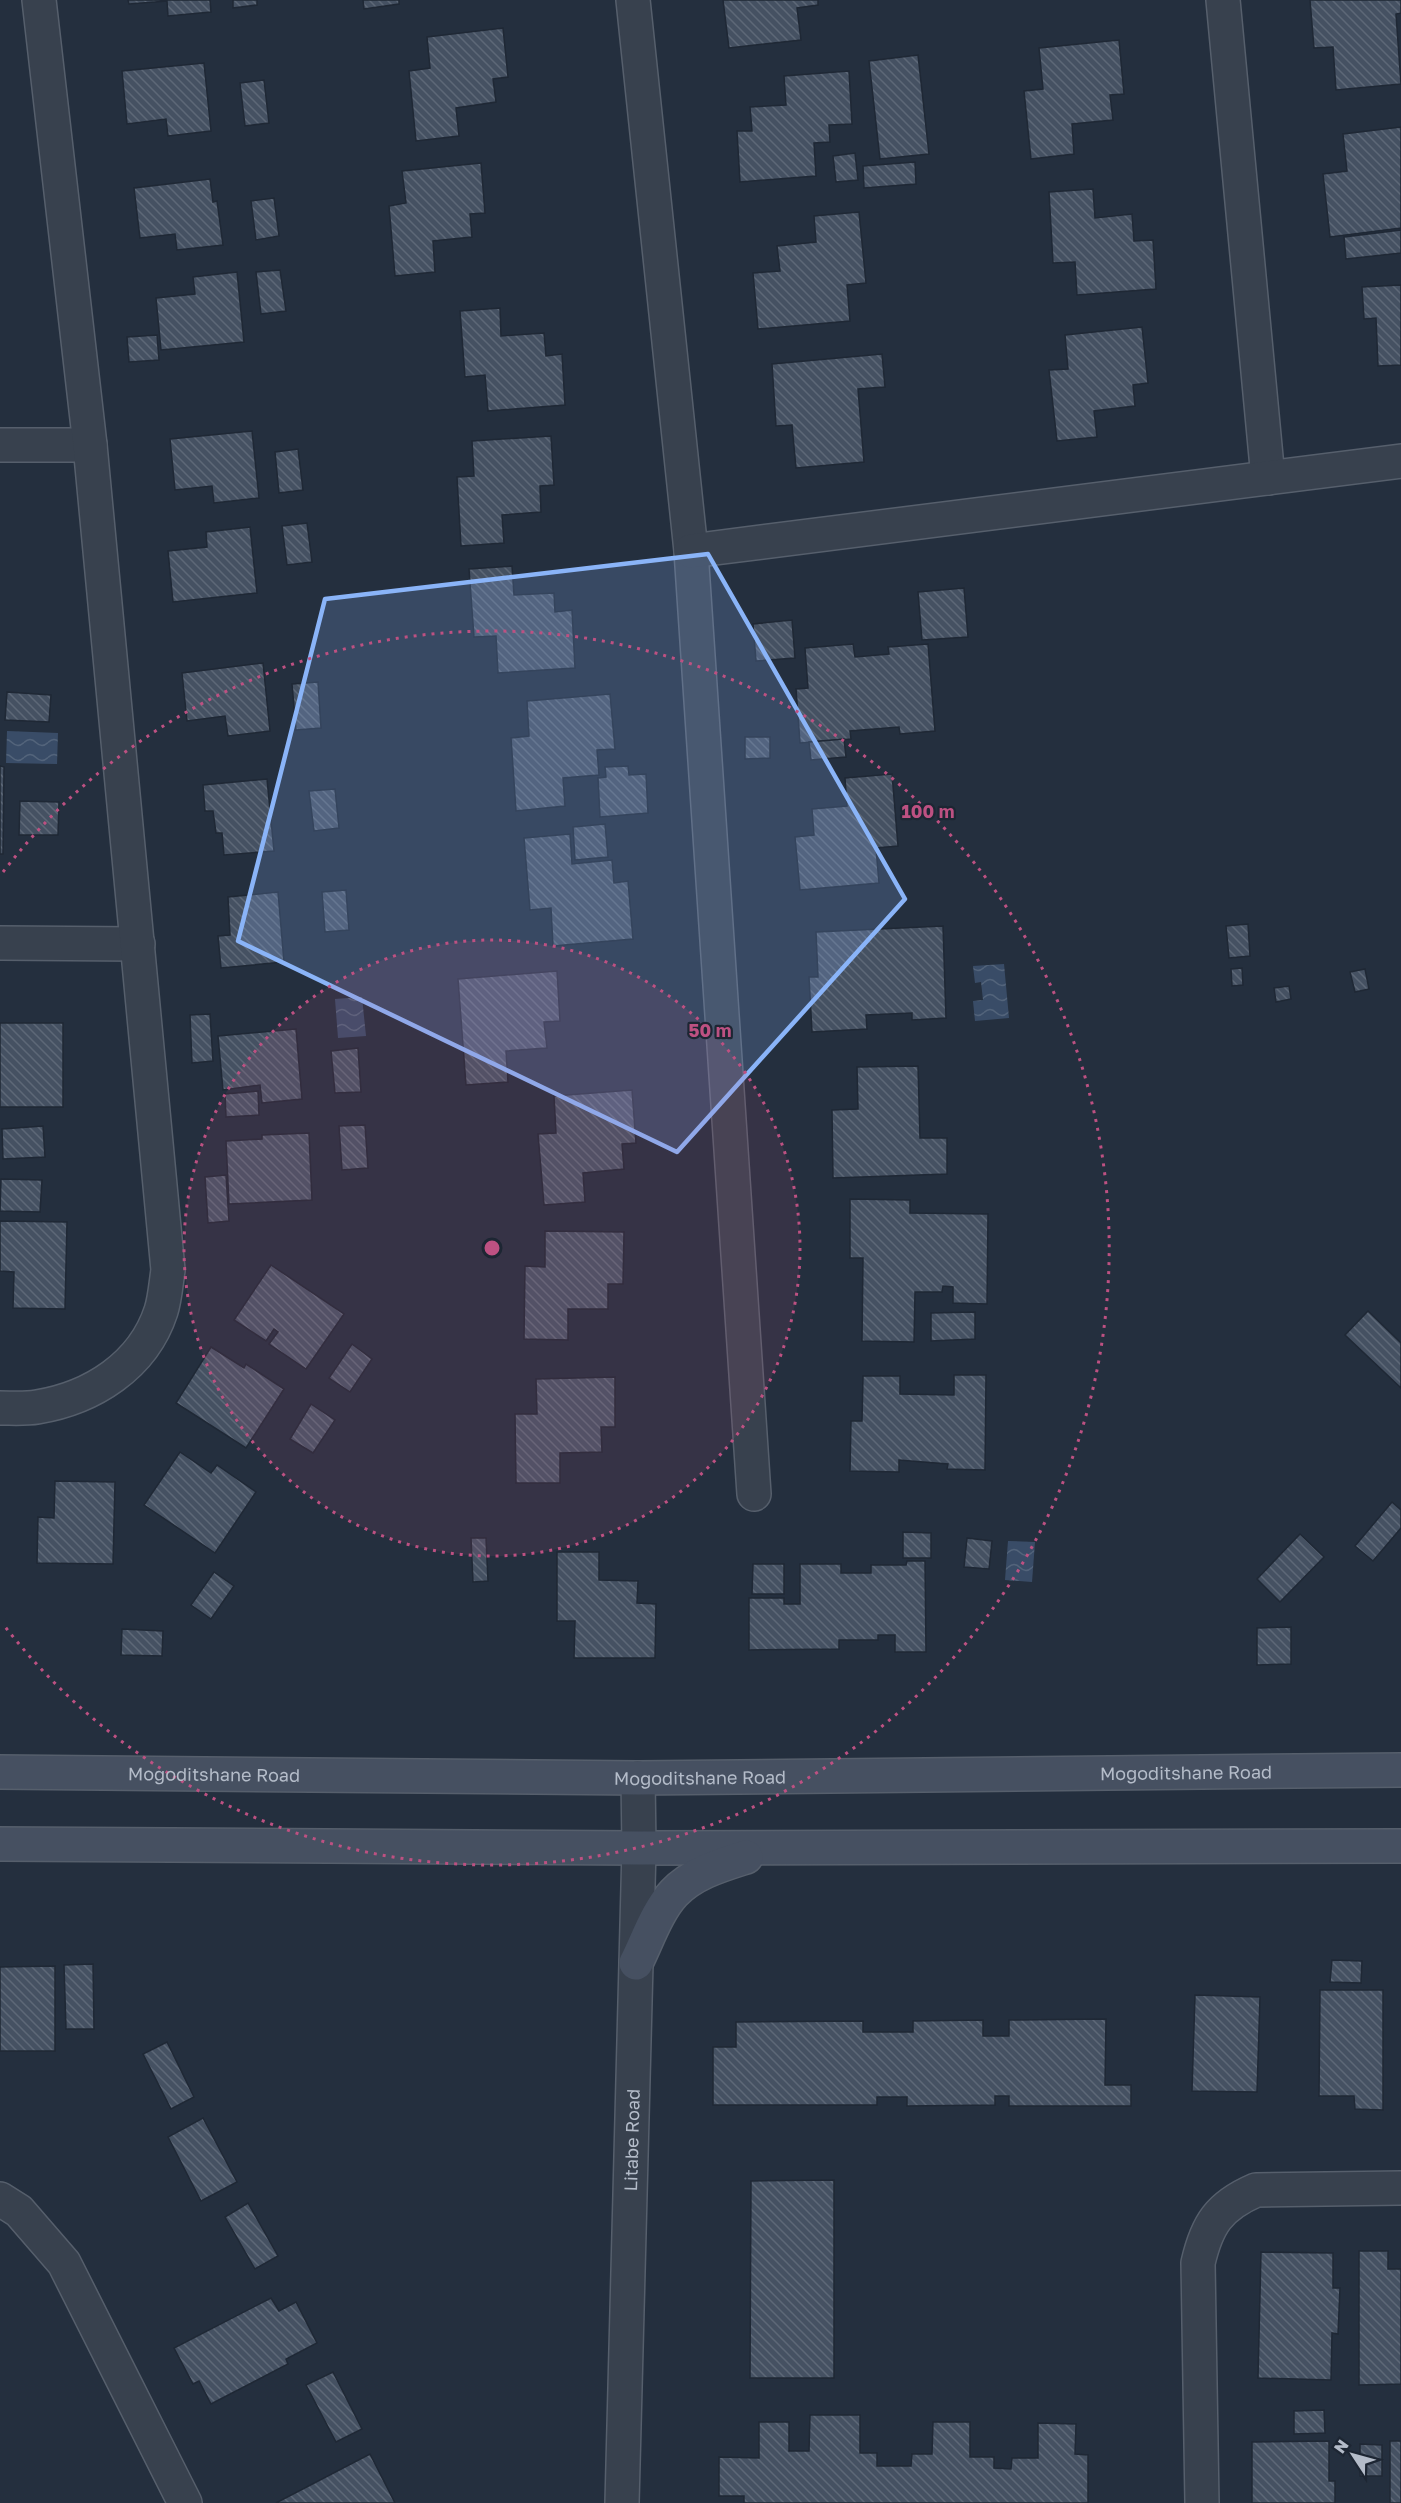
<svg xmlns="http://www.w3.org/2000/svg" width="1401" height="2503" viewBox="0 0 1401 2503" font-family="'Golos Text',sans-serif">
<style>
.water{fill:url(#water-waves)}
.building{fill:url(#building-back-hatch);stroke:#1f2835;stroke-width:1.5}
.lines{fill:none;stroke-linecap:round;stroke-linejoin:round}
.minor-casing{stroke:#565f6c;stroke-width:36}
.secondary-casing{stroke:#565f6c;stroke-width:36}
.minor{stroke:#38414e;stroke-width:33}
.secondary{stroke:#465061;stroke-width:33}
.marked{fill:#8ab4f8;fill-opacity:0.2;stroke:#8ab4f8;stroke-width:4.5;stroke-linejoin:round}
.ring{fill:none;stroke:#bd5182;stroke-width:3;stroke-dasharray:3 6}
.labels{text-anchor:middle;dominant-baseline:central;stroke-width:4.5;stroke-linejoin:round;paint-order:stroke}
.street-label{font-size:18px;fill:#b4bcc9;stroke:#1d2633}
.centre{fill:#bd5182;stroke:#1d2633;stroke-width:3}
.ring-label{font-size:18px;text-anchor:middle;font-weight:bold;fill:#bd5182;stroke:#1d2633;stroke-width:4.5;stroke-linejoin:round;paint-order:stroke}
</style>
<defs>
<pattern id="water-waves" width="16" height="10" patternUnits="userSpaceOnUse" patternTransform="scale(1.5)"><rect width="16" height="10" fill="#394c67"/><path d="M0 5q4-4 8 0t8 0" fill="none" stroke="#53647b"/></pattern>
<pattern id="building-back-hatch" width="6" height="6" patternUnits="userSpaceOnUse" patternTransform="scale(1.5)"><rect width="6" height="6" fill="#455162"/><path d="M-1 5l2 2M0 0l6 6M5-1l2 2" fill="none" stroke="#5d6877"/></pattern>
</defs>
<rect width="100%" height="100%" fill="#242f3e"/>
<g class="water">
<polygon points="7,731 58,733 57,764 6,763"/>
<polygon points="1004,964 1009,1018 975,1021 973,1001 983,1000 981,982 975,983 973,966"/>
<polygon points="362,997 366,1036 338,1038 335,999"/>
<polygon points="1008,1541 1035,1542 1032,1582 1005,1580"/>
</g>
<g class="building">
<polygon points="128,0 210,0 211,12 168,16 167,1 129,4"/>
<polygon points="233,0 257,0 257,5 233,8"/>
<polygon points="363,0 399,0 399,4 364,9"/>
<polygon points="723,0 818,0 818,5 797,8 801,40 729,48"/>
<polygon points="1310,0 1401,0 1401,13 1396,14 1401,84 1336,90 1333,47 1314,48"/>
<polygon points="503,28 508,77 493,79 496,102 456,108 459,136 416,141 409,71 430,68 427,37"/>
<polygon points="1119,40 1124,94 1110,95 1113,120 1072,124 1074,154 1031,159 1024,91 1043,89 1039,48"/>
<polygon points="918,55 929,154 880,159 869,61"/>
<polygon points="204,63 211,131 168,136 166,119 127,124 122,71"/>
<polygon points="849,71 852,124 829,125 830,142 814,143 816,176 740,182 737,131 752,131 750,107 786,105 784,76"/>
<polygon points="264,80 269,123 245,126 240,83"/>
<polygon points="1401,127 1401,228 1330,237 1323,174 1347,171 1343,134"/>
<polygon points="855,153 858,180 836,182 833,156"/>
<polygon points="915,162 916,184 864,188 863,166"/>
<polygon points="481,163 485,213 470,214 472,237 433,241 435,272 395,276 389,206 406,203 402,171"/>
<polygon points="210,179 213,202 217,201 223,245 177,250 175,234 140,238 134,188"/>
<polygon points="1093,189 1095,218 1132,214 1134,241 1153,240 1156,289 1077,295 1075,262 1053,263 1049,192"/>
<polygon points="274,198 279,236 256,240 251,201"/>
<polygon points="859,212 866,283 847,285 850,321 758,329 753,273 780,271 777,246 816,242 814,216"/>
<polygon points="1401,230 1401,253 1346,259 1344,237"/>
<polygon points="280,270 286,311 261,314 256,272"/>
<polygon points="237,272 244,342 161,350 156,298 195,294 193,277"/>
<polygon points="1401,285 1401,365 1378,366 1376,318 1364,319 1362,287"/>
<polygon points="500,308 501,336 544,333 546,356 562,354 565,405 488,411 485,375 465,377 460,311"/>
<polygon points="1142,327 1148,383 1133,385 1135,406 1094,411 1097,437 1057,441 1049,370 1068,369 1065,335"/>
<polygon points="157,335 159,360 129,362 127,337"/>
<polygon points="882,354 885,387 858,389 864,462 796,468 792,425 776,426 772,364"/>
<polygon points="252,431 259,498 214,503 212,486 175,490 170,439"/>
<polygon points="551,436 554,485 540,486 541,512 502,515 504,543 461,546 457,477 474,476 472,441"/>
<polygon points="298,449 303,490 279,493 275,452"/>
<polygon points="307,523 312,562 287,565 282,526"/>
<polygon points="250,527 257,593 173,602 168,551 207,547 206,532"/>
<polygon points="512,566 514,595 554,593 555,612 572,610 575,668 498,673 496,636 474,637 469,569"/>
<polygon points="964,588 968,637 922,640 918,592"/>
<polygon points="792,620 795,658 756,661 753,624"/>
<polygon points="853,644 855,657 889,654 888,647 928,644 935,731 900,734 899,727 850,731 851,739 800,743 796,689 808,688 805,648"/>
<polygon points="263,663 270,731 228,736 225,716 187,721 182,673"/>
<polygon points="318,682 321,728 296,730 292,684"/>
<polygon points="7,692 51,695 49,722 5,720"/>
<polygon points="610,694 615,749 597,750 599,775 563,778 565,806 516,811 511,738 529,736 527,701"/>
<polygon points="745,737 770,737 770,758 745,759"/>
<polygon points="844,739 846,757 811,760 809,742"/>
<polygon points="0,766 4,767 3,854 0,854"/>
<polygon points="628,766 629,775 646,774 648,813 600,817 598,778 606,777 605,767"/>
<polygon points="892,774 898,846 876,848 879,883 800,890 795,837 814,835 812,809 847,806 845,778"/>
<polygon points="267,779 274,851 224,855 222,833 216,833 213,811 205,811 203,785"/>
<polygon points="335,789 339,828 314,831 309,791"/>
<polygon points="20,801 59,802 58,835 19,835"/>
<polygon points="605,824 608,857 575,860 573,827"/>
<polygon points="570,834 572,864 612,860 614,883 628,881 633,939 553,946 551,908 530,910 524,838"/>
<polygon points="346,890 349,930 325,932 322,892"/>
<polygon points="278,892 284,962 221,968 218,936 230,935 228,897"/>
<polygon points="1248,924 1250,956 1229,958 1226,926"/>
<polygon points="943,926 946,1018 912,1020 912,1013 866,1015 867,1029 812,1032 809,977 818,977 816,932"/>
<polygon points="1242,968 1243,985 1232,986 1231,969"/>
<polygon points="1365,969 1369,989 1355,992 1350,972"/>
<polygon points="557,971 560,1021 544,1022 547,1048 506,1051 508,1082 466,1085 458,979"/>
<polygon points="1289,986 1291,999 1276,1002 1274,988"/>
<polygon points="210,1014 213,1061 192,1063 190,1015"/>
<rect x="0" y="1023" width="63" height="84"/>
<polygon points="296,1029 302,1099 262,1103 260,1085 223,1090 218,1036"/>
<polygon points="358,1048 361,1092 335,1093 331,1051"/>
<polygon points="918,1066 920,1138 947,1138 947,1174 833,1178 832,1110 858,1109 857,1067"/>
<polygon points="632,1090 636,1143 622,1144 624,1169 583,1173 585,1202 544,1205 538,1134 556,1133 554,1096"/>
<polygon points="258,1091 259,1115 226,1117 225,1094"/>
<polygon points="365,1125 368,1168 342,1170 339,1126"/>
<polygon points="43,1126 45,1157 3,1159 2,1129"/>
<polygon points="309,1133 312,1200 229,1204 226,1141 262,1139 262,1135"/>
<polygon points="226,1175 229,1221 208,1223 205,1177"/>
<polygon points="1,1179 42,1180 40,1212 0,1211"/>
<polygon points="850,1199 910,1200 910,1213 988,1214 987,1304 953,1303 953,1287 943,1286 942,1292 915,1292 914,1342 862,1341 863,1258 850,1258"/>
<polygon points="0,1221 67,1222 65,1309 13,1308 14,1272 0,1271"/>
<polygon points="545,1231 624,1232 623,1284 608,1284 608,1309 568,1309 568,1340 524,1339 525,1266 545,1267"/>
<polygon points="271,1265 344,1314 306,1369 269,1344 278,1332 274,1329 266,1341 234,1320"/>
<polygon points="1368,1311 1401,1343 1401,1388 1345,1335"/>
<polygon points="975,1312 975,1339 931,1341 931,1313"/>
<polygon points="352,1344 372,1359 350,1392 329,1378"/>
<polygon points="211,1347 244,1368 246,1364 284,1389 246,1448 176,1403"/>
<polygon points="954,1375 986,1375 985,1470 947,1469 948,1464 899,1460 899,1472 850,1471 851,1421 862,1421 863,1376 900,1376 900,1394 954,1395"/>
<polygon points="615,1377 615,1427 601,1427 602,1452 560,1453 560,1483 516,1483 515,1414 537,1414 536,1379"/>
<polygon points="311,1404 335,1420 313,1453 290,1439"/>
<polygon points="180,1452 211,1473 217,1465 256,1492 215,1553 144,1505"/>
<polygon points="55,1481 115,1482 113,1564 37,1563 38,1517 54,1518"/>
<polygon points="1392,1502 1401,1510 1401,1528 1373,1561 1355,1546"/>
<polygon points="903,1532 931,1533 931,1558 903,1558"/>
<polygon points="1300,1534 1324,1557 1280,1602 1257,1579"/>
<polygon points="471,1538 486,1538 488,1581 473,1582"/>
<polygon points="967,1538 992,1541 989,1569 964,1567"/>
<polygon points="557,1552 599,1552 599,1580 638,1581 637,1603 656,1604 655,1658 574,1658 575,1621 557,1621"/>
<polygon points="907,1561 925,1561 926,1652 895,1652 895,1635 878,1635 878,1640 839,1640 839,1649 749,1650 749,1598 784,1598 784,1604 800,1604 800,1564 841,1564 841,1573 871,1573 871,1565 906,1565"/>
<polygon points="753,1564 784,1564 784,1594 752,1594"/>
<polygon points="214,1572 234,1586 211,1619 191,1605"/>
<polygon points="1291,1627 1291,1664 1257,1665 1257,1628"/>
<polygon points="122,1629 163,1631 162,1656 121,1655"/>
<polygon points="1332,1960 1362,1961 1361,1983 1330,1982"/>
<polygon points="93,1964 94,2029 66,2029 64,1965"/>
<polygon points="55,1966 55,2051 0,2051 0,1967"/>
<polygon points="1320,1990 1383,1990 1383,2110 1355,2109 1354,2096 1319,2096"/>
<polygon points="1195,1995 1260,1997 1257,2092 1192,2091"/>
<polygon points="1106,2019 1105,2085 1131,2085 1131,2106 1009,2106 1009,2096 995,2096 995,2105 907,2106 907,2097 877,2097 877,2105 713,2105 713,2047 736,2047 736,2022 863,2021 863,2032 913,2032 913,2021 983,2020 983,2036 1009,2036 1009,2020"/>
<polygon points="167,2042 194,2097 171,2109 143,2054"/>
<polygon points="203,2118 237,2182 201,2201 168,2137"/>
<polygon points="834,2180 834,2378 750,2378 751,2181"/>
<polygon points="248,2203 278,2256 255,2269 225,2217"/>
<polygon points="1359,2251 1388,2251 1388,2269 1401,2269 1401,2384 1359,2385"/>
<polygon points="1261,2252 1333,2253 1333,2288 1340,2288 1338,2334 1332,2333 1331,2380 1258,2378"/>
<polygon points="271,2298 279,2311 296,2302 317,2343 286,2359 288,2364 211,2404 199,2381 193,2384 174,2348"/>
<polygon points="333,2372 362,2429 336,2442 306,2385"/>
<polygon points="1324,2410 1325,2433 1294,2434 1294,2411"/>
<polygon points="810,2415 860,2415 860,2453 877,2453 877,2466 911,2466 912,2454 932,2454 933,2422 970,2422 970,2457 994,2457 994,2468 1011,2469 1012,2458 1038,2458 1038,2423 1076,2424 1075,2454 1088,2455 1088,2503 744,2503 744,2496 719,2496 719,2457 759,2458 759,2422 789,2422 789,2451 809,2451"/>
<polygon points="1329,2441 1329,2481 1335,2481 1335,2503 1252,2503 1252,2442"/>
<rect x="1390" y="2441" width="11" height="62"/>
<polygon points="1360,2444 1382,2445 1382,2476 1360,2476"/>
<polygon points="370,2454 395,2503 276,2503"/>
</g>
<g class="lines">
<defs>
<g id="minor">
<polyline points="633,0 691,551 754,1494"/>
<polyline points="1223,0 1268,478"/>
<polyline points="0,445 90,445"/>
<polyline points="691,551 1401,461"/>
<polyline points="0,943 138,944"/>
<path d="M0,1408C12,1408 25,1409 37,1407C92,1398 143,1366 161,1311C165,1299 166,1283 168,1270L90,445L39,0"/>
<polyline points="0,2199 19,2211 64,2263 185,2503"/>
<path id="s1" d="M622,2503L639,1848L638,1778"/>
<path d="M1202,2503L1198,2263C1207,2224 1219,2206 1256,2190L1401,2188"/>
</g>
<g id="secondary">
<path id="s2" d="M0,1772L638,1778L1401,1770"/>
<polyline points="0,1844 639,1848 1401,1846"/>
<path d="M636,1963C647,1941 657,1911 674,1893C693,1873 721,1865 746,1857"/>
</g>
</defs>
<use href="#minor" class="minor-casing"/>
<use href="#secondary" class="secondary-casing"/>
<use href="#minor" class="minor"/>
<use href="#secondary" class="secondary"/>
</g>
<path class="marked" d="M708,554L905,899L677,1152L238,941L325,599Z"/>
<circle cx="492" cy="1248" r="308" fill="#bd5182" fill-opacity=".12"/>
<g class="ring">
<circle cx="492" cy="1248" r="308"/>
<path d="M3 872A617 617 0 1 1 3 1624"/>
</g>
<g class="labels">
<g class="street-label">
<text stroke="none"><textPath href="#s2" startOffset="1186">Mogoditshane Road</textPath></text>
<text stroke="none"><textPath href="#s2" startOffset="214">Mogoditshane Road</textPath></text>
<text stroke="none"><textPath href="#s2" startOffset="700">Mogoditshane Road</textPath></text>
<text stroke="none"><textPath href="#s1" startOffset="363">Litabe Road</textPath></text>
</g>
</g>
<circle cx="492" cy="1248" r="9" class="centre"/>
<g class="ring-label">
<text x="928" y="818">100 m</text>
<text x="710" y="1037">50 m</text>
</g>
<g transform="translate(1353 2455) rotate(306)" stroke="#1d2633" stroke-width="4.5" paint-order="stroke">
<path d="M0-4.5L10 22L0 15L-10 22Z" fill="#b4bcc9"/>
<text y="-9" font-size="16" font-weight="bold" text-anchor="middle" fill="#b4bcc9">N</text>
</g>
</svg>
